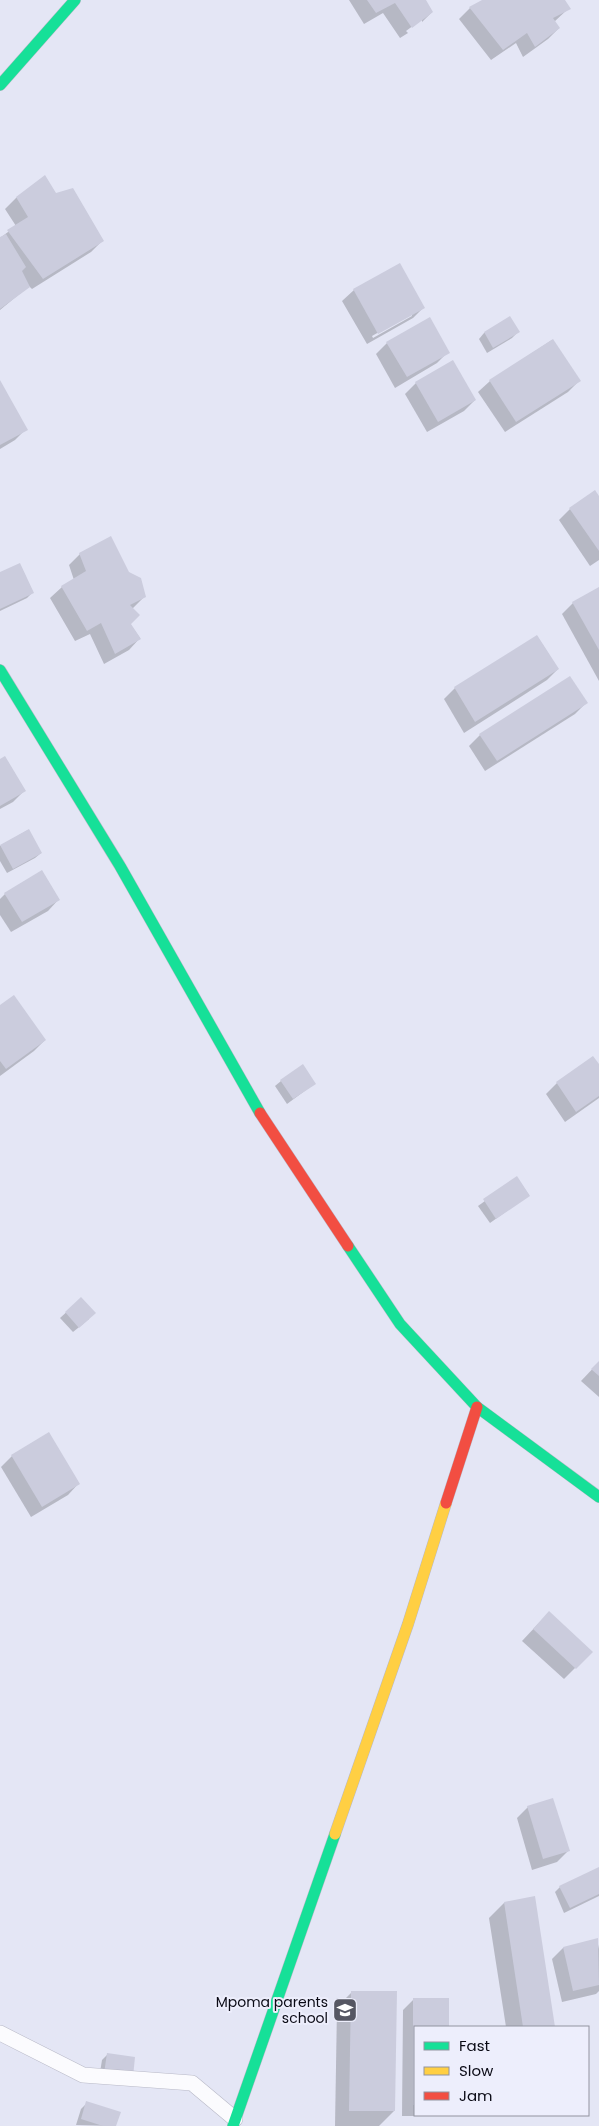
<svg xmlns="http://www.w3.org/2000/svg" width="599" height="2126" viewBox="0 0 599 2126" font-family="Poppins,sans-serif">
<style>
.shadow{fill:#0003;fill-rule:evenodd}
.building{fill:#cbccdd}
.lines{fill:none;stroke-linecap:round;stroke-linejoin:round}
.lane-casing{stroke:#b8b9c7;stroke-width:16}
.fast-casing{stroke:#b8b9c7;stroke-width:12}
.slow-casing{stroke:#b8b9c7;stroke-width:12}
.jam-casing{stroke:#b8b9c7;stroke-width:12}
.lane{stroke:#fbfbfe;stroke-width:15}
.fast{stroke:#16e098;stroke-width:11}
.slow{stroke:#ffcf43;stroke-width:11}
.jam{stroke:#f24e42;stroke-width:11}
.labels{text-anchor:middle;dominant-baseline:central;stroke-width:4;stroke-linejoin:round;paint-order:stroke}
.poi-label{font-size:14px;fill:#0a0a15;stroke:#edeefc;text-anchor:end}
</style>
<rect width="100%" height="100%" fill="#e4e6f5"/>
<g class="shadow">
<polygon points="349,0 425,0 432,12 422,22 422,19 406,31 408,33 400,38 383,13 364,24"/>
<polygon points="485,0 564,0 569,8 554,22 559,28 548,39 523,57 516,43 491,60 459,19 470,8"/>
<polygon points="44,177 56,194 102,241 91,252 32,289 29,286 0,310 0,238 16,226 5,209 16,198"/>
<path d="M354,290L424,307L413,318L367,344L342,301ZM412,313V316L373,338L372,336Z"/>
<polygon points="510,318 518,332 512,338 487,353 479,339 484,333"/>
<polygon points="552,340 579,381 568,392 505,432 478,392 490,381"/>
<polygon points="387,343 448,352 437,363 395,388 376,354"/>
<polygon points="0,383 26,429 15,440 0,449"/>
<polygon points="416,383 475,400 464,411 427,432 405,394"/>
<polygon points="599,498 599,560 590,566 559,520 570,509"/>
<polygon points="80,554 128,573 144,597 132,609 130,624 140,638 129,650 104,664 90,634 75,641 50,598 62,587 74,580 69,565"/>
<polygon points="0,573 32,593 27,598 0,611"/>
<polygon points="599,589 599,681 562,614 573,603"/>
<polygon points="537,636 558,669 547,680 464,733 444,699 455,688"/>
<polygon points="586,703 575,714 485,771 469,746 480,735"/>
<polygon points="0,761 24,791 13,802 0,809"/>
<polygon points="28,830 41,853 35,858 7,873 0,861 0,846"/>
<polygon points="5,894 59,899 48,911 11,932 0,915 0,899"/>
<polygon points="0,1007 45,1040 34,1051 0,1076"/>
<polygon points="599,1066 599,1098 565,1122 546,1094 557,1083"/>
<polygon points="281,1081 314,1084 287,1104 275,1086"/>
<polygon points="517,1178 529,1195 490,1223 478,1206"/>
<polygon points="81,1299 89,1319 73,1332 60,1318"/>
<polygon points="599,1362 599,1397 581,1381"/>
<polygon points="12,1456 79,1483 68,1495 31,1517 1,1467"/>
<polygon points="538,1624 591,1652 564,1679 522,1641"/>
<polygon points="528,1807 568,1851 557,1862 532,1870 517,1818"/>
<polygon points="599,1869 599,1896 564,1913 555,1892 560,1887"/>
<polygon points="534,1898 554,2027 506,2027 489,1918 504,1903"/>
<polygon points="597,1940 599,1949 599,1991 596,1994 562,2002 552,1959 563,1948"/>
<polygon points="352,1992 394,2111 379,2126 335,2126 337,2007"/>
<polygon points="414,1999 448,1999 448,2027 415,2027 415,2115 436,2116 402,2116 403,2010"/>
<polygon points="108,2054 134,2058 99,2079 102,2060"/>
<polygon points="87,2103 115,2126 76,2125 81,2109"/>
</g>
<g class="building">
<polygon points="367,0 426,0 433,12 412,28 395,3 376,13"/>
<polygon points="482,0 565,0 571,9 553,18 560,28 535,47 527,33 503,50 469,7"/>
<polygon points="45,175 56,193 73,188 104,241 43,279 7,230 28,217 16,197"/>
<polygon points="6,234 26,267 22,271 30,287 0,309 0,237"/>
<polygon points="400,263 425,308 378,334 353,289"/>
<polygon points="510,316 520,332 493,348 484,332"/>
<polygon points="430,317 450,353 407,377 386,342"/>
<polygon points="553,339 581,381 516,422 489,380"/>
<polygon points="453,360 476,400 438,422 415,382"/>
<polygon points="0,380 28,430 0,445"/>
<polygon points="595,490 599,496 599,551 569,508"/>
<polygon points="111,536 129,572 141,578 146,597 130,605 140,615 131,624 141,639 115,654 101,623 87,631 61,586 86,571 79,553"/>
<polygon points="20,563 34,593 0,609 0,572"/>
<polygon points="599,587 599,650 572,602"/>
<polygon points="537,635 559,669 475,722 454,687"/>
<polygon points="570,676 588,703 497,761 479,734"/>
<polygon points="5,756 26,791 0,806 0,759"/>
<polygon points="29,829 42,853 13,869 0,845"/>
<polygon points="42,870 60,900 22,922 4,893"/>
<polygon points="14,995 46,1040 6,1069 0,1061 0,1005"/>
<polygon points="593,1056 599,1064 599,1096 576,1112 556,1082"/>
<polygon points="303,1064 316,1084 293,1099 280,1080"/>
<polygon points="517,1176 530,1196 496,1219 483,1199"/>
<polygon points="81,1297 96,1313 79,1328 65,1312"/>
<polygon points="599,1361 599,1376 591,1369"/>
<polygon points="49,1432 80,1484 42,1507 11,1455"/>
<polygon points="549,1611 593,1652 576,1669 533,1629"/>
<polygon points="553,1798 570,1851 543,1859 527,1806"/>
<polygon points="599,1867 599,1894 570,1908 559,1886"/>
<polygon points="535,1896 555,2027 523,2027 504,1902"/>
<polygon points="598,1938 599,1985 573,1991 563,1947"/>
<polygon points="351,1991 397,1991 395,2111 349,2111"/>
<polygon points="413,1998 449,1998 449,2027 415,2027 415,2105 413,2105"/>
<polygon points="107,2053 135,2057 133,2077 104,2074"/>
<polygon points="86,2101 121,2112 116,2126 103,2126 81,2119"/>
</g>
<g class="lines">
<defs>
<polyline id="lane" points="0,2033 83,2075 192,2083 235,2119"/>
<g id="fast">
<polyline points="0,85 75,0"/>
<polyline points="0,670 120,866 260,1113"/>
<polyline points="348,1246 400,1324 477,1407 599,1497"/>
<polyline points="233,2126 335,1834"/>
</g>
<polyline id="slow" points="335,1834 408,1624 446,1503"/>
<g id="jam">
<polyline points="260,1113 348,1246"/>
<polyline points="446,1503 477,1407"/>
</g>
</defs>
<use href="#lane" class="lane-casing"/>
<use href="#fast" class="fast-casing"/>
<use href="#slow" class="slow-casing"/>
<use href="#jam" class="jam-casing"/>
<use href="#lane" class="lane"/>
<use href="#fast" class="fast"/>
<use href="#slow" class="slow"/>
<use href="#jam" class="jam"/>
</g>
<defs>
<symbol id="school-square" viewBox="-11 -11 22 22"><rect x="-9" y="-9" width="18" height="18" rx="4" fill="#565763" stroke="#edeefc"/><path d="M0-5L7-2L0 1L-7-2ZM-4 1L0 2.5L4 1V4Q0 6-4 4Z" fill="#fff"/></symbol>
</defs>
<g fill-rule="evenodd">
<use href="#school-square" x="331" y="1996" width="28" height="28"/>
</g>
<g class="labels">
<g class="poi-label">
<text x="328" y="2002">Mpoma parents<tspan x="328" dy="16">school</tspan></text>
</g>
</g>
<rect x="414" y="2026" width="175" height="90" fill="#edeefc" stroke="#9293a0"/>
<rect x="424" y="2042" width="25" height="8" fill="#16e098" stroke="#9293a0"/>
<text x="459" y="2051" font-size="15" fill="#0a0a15">Fast</text>
<rect x="424" y="2067" width="25" height="8" fill="#ffcf43" stroke="#9293a0"/>
<text x="459" y="2076" font-size="15" fill="#0a0a15">Slow</text>
<rect x="424" y="2092" width="25" height="8" fill="#f24e42" stroke="#9293a0"/>
<text x="459" y="2101" font-size="15" fill="#0a0a15">Jam</text>
</svg>
